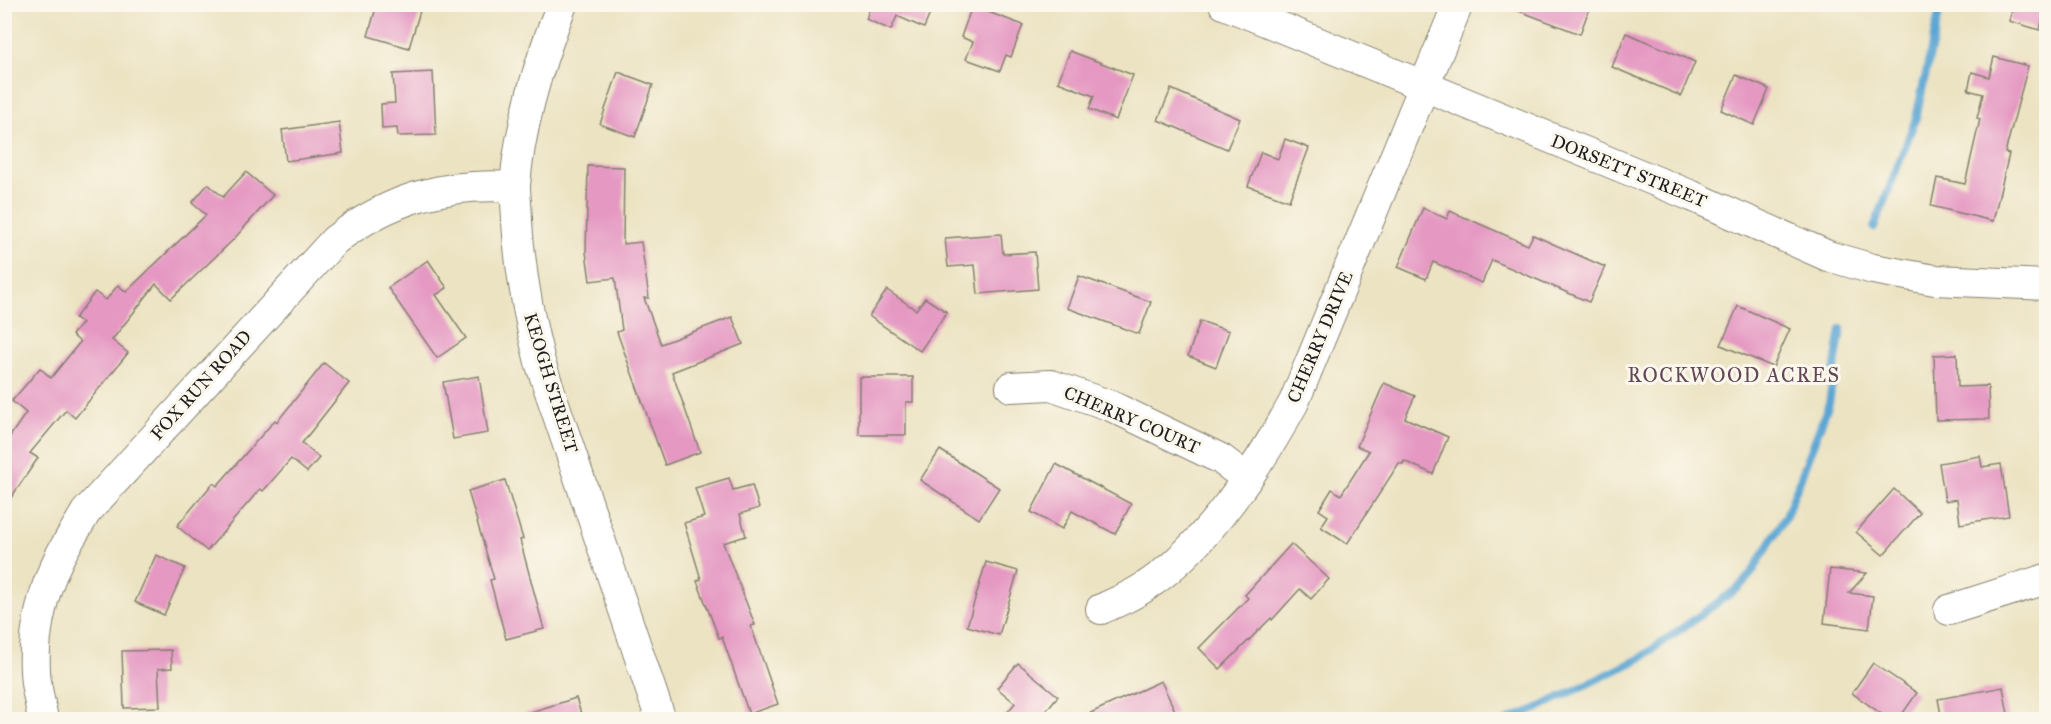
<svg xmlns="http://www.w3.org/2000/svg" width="2051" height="724" viewBox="0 0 2051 724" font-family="'IM FELL Great Primer',serif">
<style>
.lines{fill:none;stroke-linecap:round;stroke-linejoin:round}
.stream{stroke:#5aa6d3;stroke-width:8}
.building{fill:#e598c2}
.minor-casing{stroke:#84806f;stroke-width:32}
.minor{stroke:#fff;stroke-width:30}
.labels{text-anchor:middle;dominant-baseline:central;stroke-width:6;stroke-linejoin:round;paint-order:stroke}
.street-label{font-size:18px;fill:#1c1c1c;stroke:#fbf7ec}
.neighbourhood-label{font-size:20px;letter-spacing:1.5px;fill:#624756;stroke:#fbf7ec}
</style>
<rect width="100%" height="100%" fill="#fbf7ec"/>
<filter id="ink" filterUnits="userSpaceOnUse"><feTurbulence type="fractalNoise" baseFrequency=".0167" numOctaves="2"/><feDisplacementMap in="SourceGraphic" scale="12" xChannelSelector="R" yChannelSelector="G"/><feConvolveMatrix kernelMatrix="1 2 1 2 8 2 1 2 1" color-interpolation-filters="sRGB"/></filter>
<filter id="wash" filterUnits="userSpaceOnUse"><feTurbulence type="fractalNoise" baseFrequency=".008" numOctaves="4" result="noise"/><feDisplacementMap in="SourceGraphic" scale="24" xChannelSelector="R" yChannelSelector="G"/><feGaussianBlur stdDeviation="1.35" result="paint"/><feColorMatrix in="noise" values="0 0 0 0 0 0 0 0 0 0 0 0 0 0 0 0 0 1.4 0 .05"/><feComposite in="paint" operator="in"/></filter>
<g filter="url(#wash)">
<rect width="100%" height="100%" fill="#ece3c2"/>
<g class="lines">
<g class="stream">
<polyline points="1874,228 1916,118 1941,4"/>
<polyline points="1508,720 1536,709 1639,659 1738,588 1751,574 1786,516 1829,403 1841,329"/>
</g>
</g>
<g id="blocks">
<g class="building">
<polygon points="377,4 422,4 409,48 368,36"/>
<polygon points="871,4 934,4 924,28 897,16 891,30 866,19"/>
<polygon points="1506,4 1591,4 1580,34 1506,6"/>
<polygon points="2014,4 2046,4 2040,30 2009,21"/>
<polygon points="972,6 1023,25 1011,57 1006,55 1000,71 966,59 973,42 961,37"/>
<polygon points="1626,33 1695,62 1681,96 1612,67"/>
<polygon points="1070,51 1133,75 1116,120 1089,109 1094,96 1058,82"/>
<polygon points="1994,57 2028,66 2005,153 2009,154 1993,221 1931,206 1937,178 1965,184 1980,119 1977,118 1983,94 1968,90 1972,72 1989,77"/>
<polygon points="433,72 436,135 398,136 397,128 382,129 381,104 395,103 393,74"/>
<polygon points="618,72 653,85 635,137 600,124"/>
<polygon points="1736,75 1769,89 1754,125 1721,110"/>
<polygon points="1171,89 1240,119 1227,149 1158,120"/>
<polygon points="339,122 343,153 286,161 282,130"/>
<polygon points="1285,139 1309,148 1289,201 1248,186 1261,152 1278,159"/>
<polygon points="588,166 624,167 623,244 641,242 649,298 644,298 661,344 732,317 743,344 672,372 700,452 665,465 617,332 622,330 615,278 590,281 586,252"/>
<polygon points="246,172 273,195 233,240 171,299 156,284 112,340 128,353 75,418 66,410 30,453 38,458 4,508 4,445 26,413 12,401 40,368 51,378 80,342 72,335 82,323 75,318 95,292 106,300 118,285 126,292 206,215 192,203 208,184 223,197"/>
<polygon points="1423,208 1447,219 1450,211 1528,245 1533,235 1605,267 1589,302 1492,260 1482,283 1433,262 1426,279 1398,267"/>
<polygon points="1001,234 1003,254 1035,252 1038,289 978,294 975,265 948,267 945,238"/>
<polygon points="428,260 447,288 436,295 466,338 437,358 388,288"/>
<polygon points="1079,276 1151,302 1139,334 1067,308"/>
<polygon points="887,290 916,310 925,298 947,312 920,351 869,316"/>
<polygon points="1738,306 1790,329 1773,367 1721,345"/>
<polygon points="1200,321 1229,331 1216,367 1188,356"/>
<polygon points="1957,354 1958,387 1988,386 1989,419 1936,420 1934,355"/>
<polygon points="324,363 349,383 302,443 319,458 307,472 291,459 263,491 260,489 207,551 177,526 213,483 217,486 275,420 277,422"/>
<polygon points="479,376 488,433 453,439 443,382"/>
<polygon points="859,377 913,377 913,402 906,402 906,435 859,435"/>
<polygon points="1384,383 1415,396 1405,418 1448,437 1433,474 1404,461 1403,464 1399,463 1347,544 1321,527 1328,516 1319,510 1332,489 1341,495 1369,451 1357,446"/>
<polygon points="940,450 999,488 979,519 920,480"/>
<polygon points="1980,456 1982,467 2001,464 2009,516 1960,524 1957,499 1945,501 1939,463"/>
<polygon points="1056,464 1131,504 1115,534 1072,511 1062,529 1031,512"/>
<polygon points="729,478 733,490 752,485 759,508 740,514 746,536 723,543 755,625 751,626 778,704 749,714 722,637 719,638 697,581 701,579 684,523 704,517 695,488"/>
<polygon points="505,480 523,539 520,540 544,629 506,639 490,580 494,579 468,491"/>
<polygon points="1894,489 1920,513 1883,555 1856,532"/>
<polygon points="1291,544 1329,579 1311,599 1300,589 1272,620 1271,618 1220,669 1199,648 1248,598 1245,595"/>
<polygon points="156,555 185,568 164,615 135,602"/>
<polygon points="986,562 1018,571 999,635 967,626"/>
<polygon points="1830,569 1867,573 1849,593 1873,596 1869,629 1824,623"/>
<polygon points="171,650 172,668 158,669 160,707 124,708 122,651"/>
<polygon points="1018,663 1058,696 1038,720 1001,720 1015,703 997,688"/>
<polygon points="1873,663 1917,693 1898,720 1890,720 1852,693"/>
<polygon points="1161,681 1176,713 1161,720 1075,720"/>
<polygon points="2003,687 2009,720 1942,720 1938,699"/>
<polygon points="576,698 583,720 522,720 521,715"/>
</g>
</g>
</g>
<g filter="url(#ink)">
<use href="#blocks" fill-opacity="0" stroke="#84806f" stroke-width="1.5"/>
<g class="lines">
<defs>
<g id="minor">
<path d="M562,4C539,62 520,123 515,185C515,197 517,210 517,222C520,270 528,315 540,362L661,720"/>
<polyline points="1224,4 1692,196 1828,256 1873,269 1935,280 2046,285"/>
<polyline points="1011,387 1051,385 1111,406 1221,459 1246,478"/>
<path d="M1101,609C1117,602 1132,596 1146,586C1205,548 1261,463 1294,402L1458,4"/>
<polyline points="1949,610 2046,579"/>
<path d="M43,720C41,707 38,695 36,683C31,641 41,593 60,556C68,541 78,526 86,512L335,240C391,198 446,182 515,187"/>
</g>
</defs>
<use href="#minor" class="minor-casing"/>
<use href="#minor" class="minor"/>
</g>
</g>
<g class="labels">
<g class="street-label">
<text transform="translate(1629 171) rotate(22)">DORSETT STREET</text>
<text transform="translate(1320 337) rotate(-67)">CHERRY DRIVE</text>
<text transform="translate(551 383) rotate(73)">KEOGH STREET</text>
<text transform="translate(201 385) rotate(-48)">FOX RUN ROAD</text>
<text transform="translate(1132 420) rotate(23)">CHERRY COURT</text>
</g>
<g class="neighbourhood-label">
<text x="1734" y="375">ROCKWOOD ACRES</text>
</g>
</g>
<rect width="2051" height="724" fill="none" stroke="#fbf7ec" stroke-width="24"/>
</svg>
